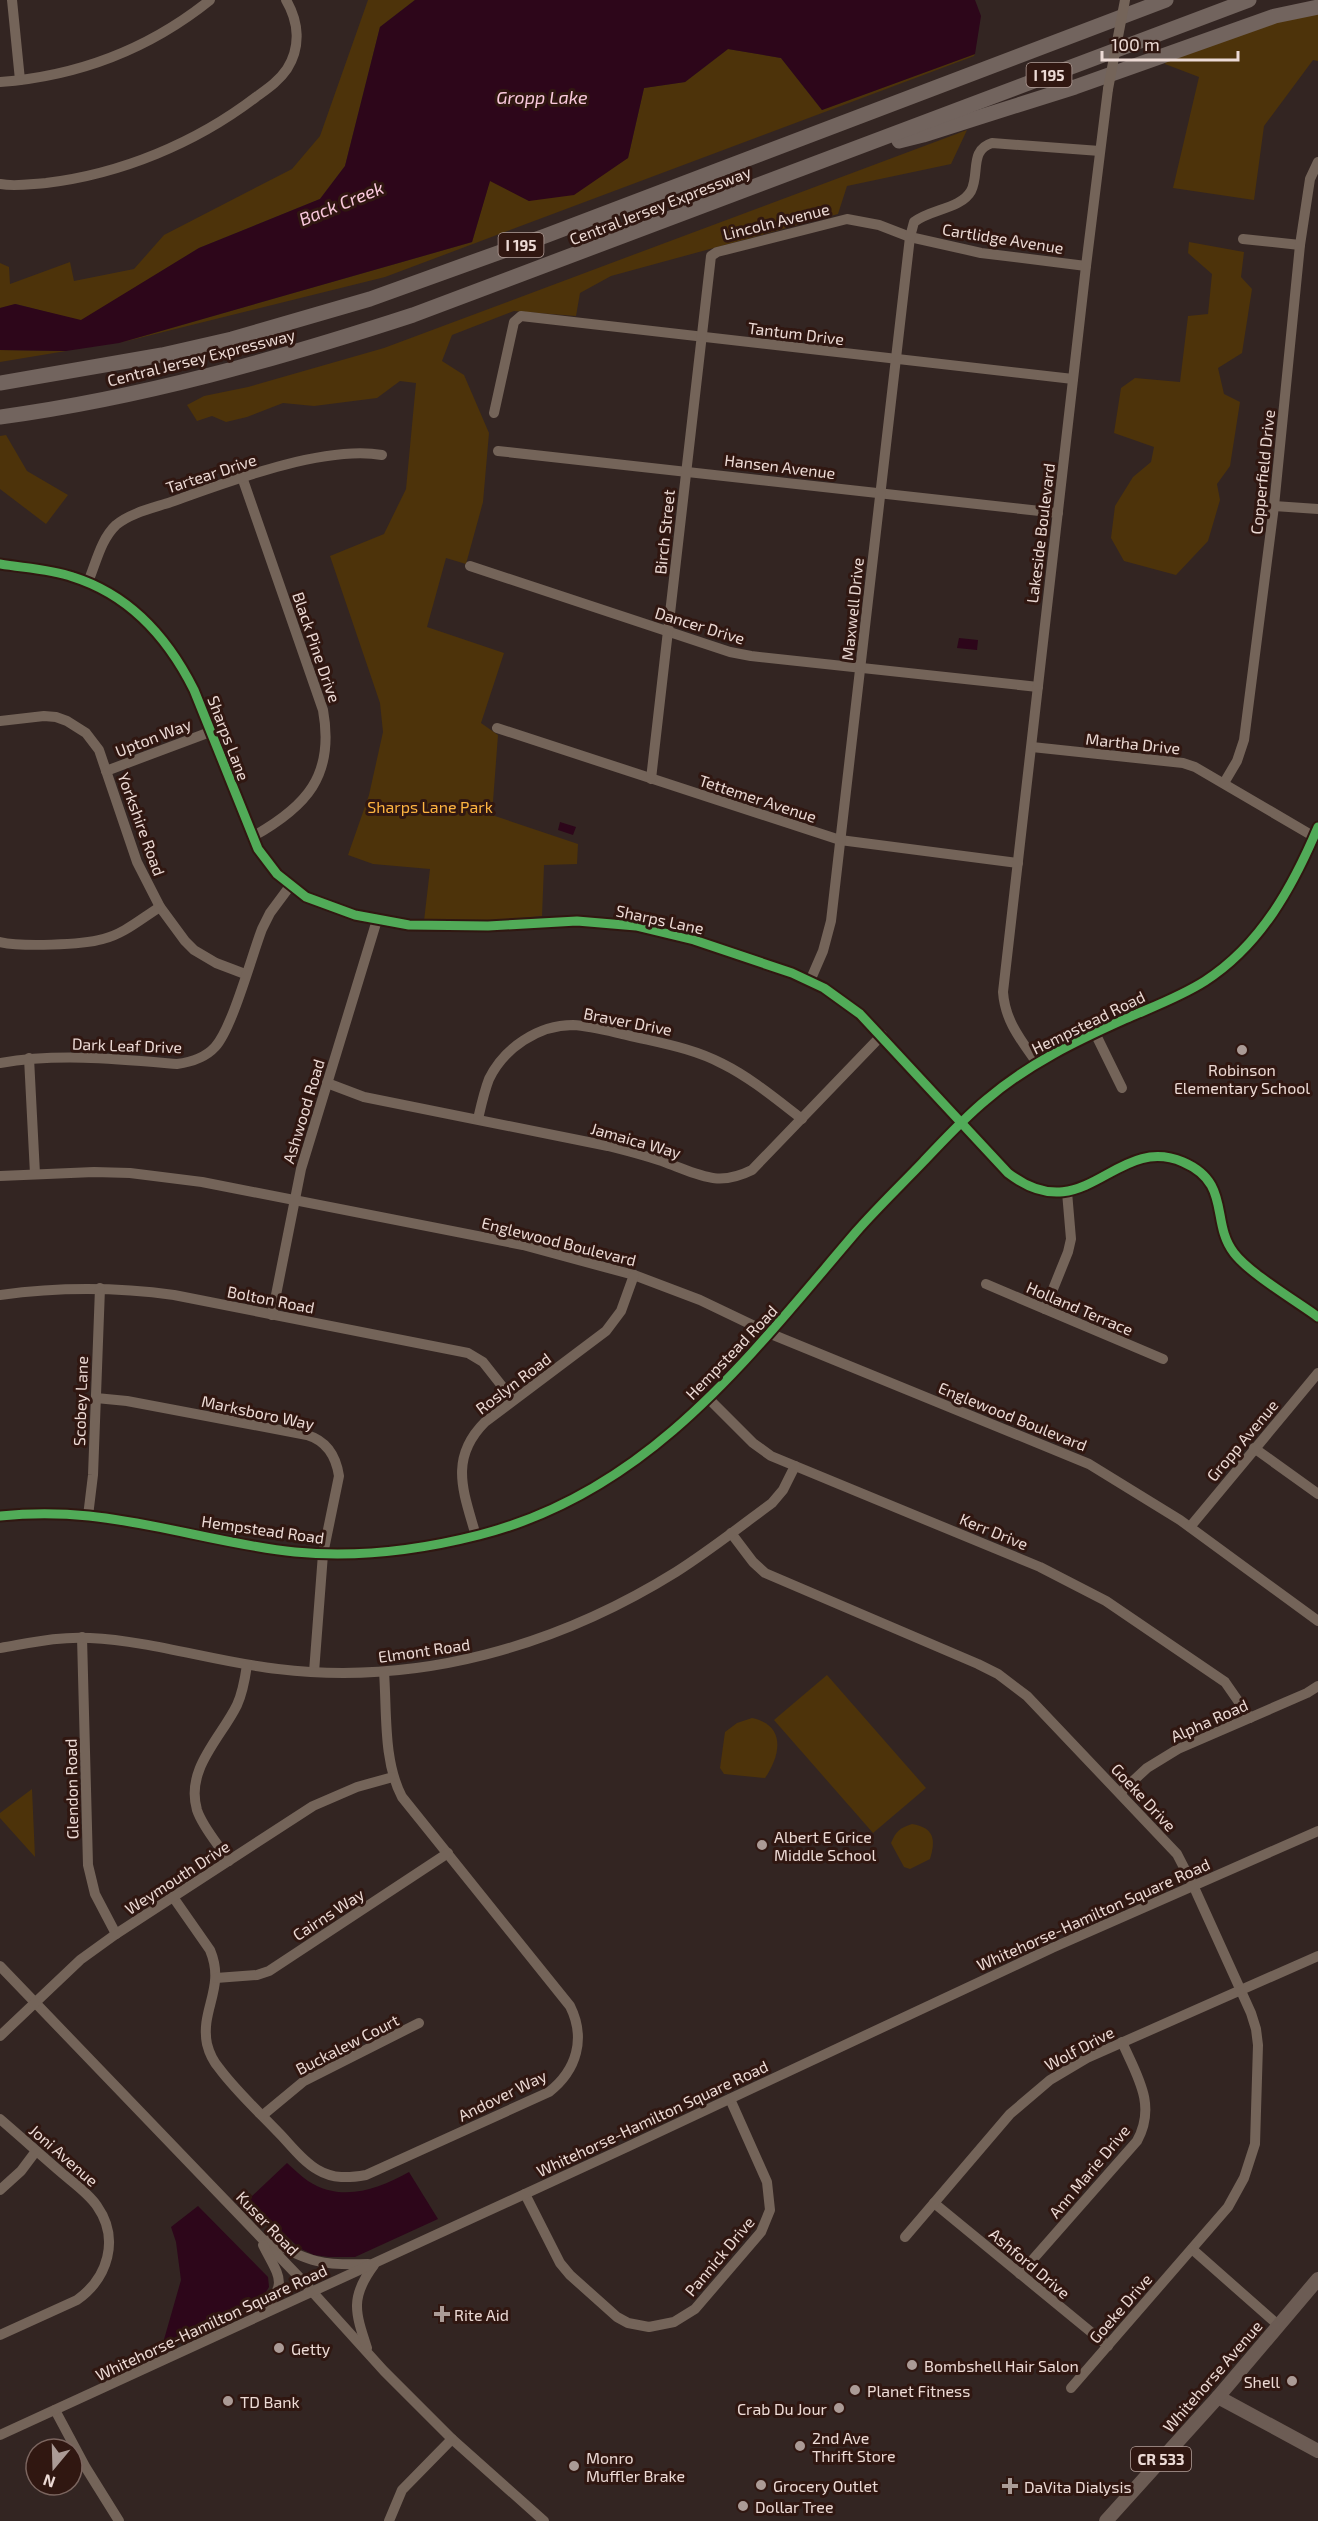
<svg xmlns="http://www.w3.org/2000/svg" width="1318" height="2521" viewBox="0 0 1318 2521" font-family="'Exo 2',sans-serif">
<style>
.green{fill:#4d330a}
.water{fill:#2d061a}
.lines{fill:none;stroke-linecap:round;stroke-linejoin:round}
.minor{stroke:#746459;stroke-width:10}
.major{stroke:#6c5c54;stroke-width:14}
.highway{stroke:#72645e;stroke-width:15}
.minor-bridge{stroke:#746459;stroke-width:10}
.cycleway-casing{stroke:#301711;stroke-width:13}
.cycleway{stroke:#51ab58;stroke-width:9}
.poi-dot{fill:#ab9b96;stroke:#301711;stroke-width:2}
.labels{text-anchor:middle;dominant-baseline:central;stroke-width:6;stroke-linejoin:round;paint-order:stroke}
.shield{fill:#301711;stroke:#b4a09a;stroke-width:1.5}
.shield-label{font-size:15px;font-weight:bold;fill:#ecdad5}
.street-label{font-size:16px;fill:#ecdad5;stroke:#301711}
.park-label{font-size:16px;fill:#fdb441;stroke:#301711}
.poi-label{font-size:16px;fill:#ecdad5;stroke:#301711;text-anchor:start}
.water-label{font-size:18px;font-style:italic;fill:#f9c8dc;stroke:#301711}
</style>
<rect width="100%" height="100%" fill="#332522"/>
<g class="green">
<polygon points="368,0 415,0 380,27 345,166 320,199 199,248 81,321 16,304 0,308 0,263 9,267 10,284 70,262 74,281 134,269 164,235 292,169 320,136"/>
<polygon points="1318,4 1318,61 1313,60 1264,126 1254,200 1173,188 1199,77 1165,64 1167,55"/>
<polygon points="728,49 781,58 822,110 975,54 974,56 385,277 119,343 472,242 490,180 529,201 628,158 644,88 685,82"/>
<polygon points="967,130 951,164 847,186 838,214 611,276 580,293 576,316 514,311 452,335 442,361 464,375 489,433 483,502 466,564 446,558 427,627 504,653 481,723 498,735 492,815 578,844 577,864 544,865 542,916 480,922 424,921 430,869 373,864 348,855 369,795 383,732 380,703 330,556 384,534 406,489 416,383 400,381 377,398 314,406 283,403 247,417 226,422 212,416 197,421 187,405 204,396 248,387 384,348"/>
<polygon points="1189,242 1244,252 1241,277 1252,289 1242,353 1218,368 1224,394 1240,402 1230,466 1217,484 1220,500 1208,541 1176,575 1124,561 1111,538 1115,506 1133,477 1151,462 1154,447 1114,433 1121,388 1135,378 1180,382 1188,316 1208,314 1212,274 1188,253"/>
<polygon points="0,350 66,351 0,362"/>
<polygon points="6,435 27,471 68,495 46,524 0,489 0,436"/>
<polygon points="827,1675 926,1788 873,1833 774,1720"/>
<path d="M752,1718C786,1725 781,1755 765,1778L724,1774L720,1768L725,1732L737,1723Z"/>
<polygon points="32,1789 35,1857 0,1818 0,1813"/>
<path d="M912,1824C934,1828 936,1839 930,1859L910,1869L904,1867L891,1843C896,1831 900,1828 912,1824Z"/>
</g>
<g class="water">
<polygon points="415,0 975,0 981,16 975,54 822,110 781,58 728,49 685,82 644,88 628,158 574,195 529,201 490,181 472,242 119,343 66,351 0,350 0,308 15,304 81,320 199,248 320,199 345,166 380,27"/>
<polygon points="959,638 978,640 977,650 957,648"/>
<polygon points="560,822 576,827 573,835 558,830"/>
<path d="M287,2163C294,2169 301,2176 308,2181C342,2203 378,2189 409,2172L438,2219L355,2257H329L314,2255L299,2248L249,2199Z"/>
<polygon points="198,2206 268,2277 269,2287 263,2297 163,2343 181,2280 176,2242 171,2227"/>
</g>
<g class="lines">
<g class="minor">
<polyline points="12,0 20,80"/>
<path d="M0,82C78,76 149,49 210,0"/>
<path d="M0,184C15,187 30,184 46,183C121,174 196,143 256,97C267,89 279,81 287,69C301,47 299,22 286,0"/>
<polyline points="1243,239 1300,245"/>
<polyline points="494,413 514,322 521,316 1073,379"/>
<polyline points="498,451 1058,513"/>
<path d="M242,477L323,710C335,776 306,807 252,837"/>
<polyline points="1274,506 1318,509"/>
<path d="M0,564C24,568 50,569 73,577C130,595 168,638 194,690L258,849L277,874L306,897L355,915L409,925L488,926L577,921L636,926L694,940L792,973L824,988L860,1014L1008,1173C1085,1232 1115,1133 1183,1162C1232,1183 1210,1222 1234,1253C1249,1273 1296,1301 1318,1317"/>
<polyline points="470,566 730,652 751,656 1038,687"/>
<path d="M88,582C96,563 101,539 116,525C130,513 153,508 171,502C227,482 323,445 382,455"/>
<polyline points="0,721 44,716 56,717 67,721 86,733 99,750 137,862 160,907 185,941 194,950 216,963 245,974"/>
<polyline points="497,728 840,840 1018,863"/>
<polyline points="1032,747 1183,763 1195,767 1318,839"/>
<polyline points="106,771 210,732"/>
<polyline points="651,779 711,256 717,252 847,219 879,225 910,237 981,253 1086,266"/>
<polyline points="1224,783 1237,761 1244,740 1274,506 1300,245 1310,179 1318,162"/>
<path d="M0,942C21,947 82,945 103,939C124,934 142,918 160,907"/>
<path d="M810,981L823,951L831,921L910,237L914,222C930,209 961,209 971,191C980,174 969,150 992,143L1100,151"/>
<polyline points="1095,1033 1122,1088"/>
<polyline points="29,1058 35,1174"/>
<path d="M0,1063C58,1053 118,1059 177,1064C192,1062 205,1058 215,1047C232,1029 252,955 262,929L270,913L290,886"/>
<path d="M1037,1063C1021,1040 1005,1021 1003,992L1086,266L1108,89"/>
<path d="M327,1083L364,1097L608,1146C628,1151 648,1156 667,1163C700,1175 718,1187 752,1170L882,1035"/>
<path d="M478,1119C481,1106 484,1092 489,1079C504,1048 538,1025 573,1025C591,1026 609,1031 627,1035C660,1043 693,1048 723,1064C751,1078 776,1099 802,1119"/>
<polyline points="0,1176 94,1172 130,1173 202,1182 523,1245 634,1275 700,1300 771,1334 1089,1464 1180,1520 1318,1621"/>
<polyline points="986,1284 1163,1359"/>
<path d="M0,1295C59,1287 115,1287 174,1295L468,1353L483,1362L513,1400"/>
<polyline points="1045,1309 1068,1252 1071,1239 1067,1192"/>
<polyline points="272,1315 301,1169 377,920"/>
<path d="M96,1398L127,1401L307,1435C327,1441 336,1456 339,1476L323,1554L314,1672"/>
<polyline points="709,1399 753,1443 771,1456 1040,1567 1106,1601 1225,1682 1250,1718"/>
<polyline points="1254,1448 1318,1494"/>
<path d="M0,1516C30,1513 59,1513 89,1516C158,1523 226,1545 295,1552C356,1558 420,1550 479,1535C649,1492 748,1358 856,1232C877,1208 901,1185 923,1162C943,1141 963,1119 986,1100C1028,1064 1076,1041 1125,1019C1152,1007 1180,997 1205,981C1261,945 1293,886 1318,827"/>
<polyline points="88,1516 93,1475 100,1288"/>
<polyline points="1190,1527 1318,1373"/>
<polyline points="731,1533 753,1562 765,1573 978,1664 998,1674 1027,1696 1177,1854 1193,1885 1251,2013 1256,2029 1258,2045 1255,2144 1244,2178 1228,2207 1071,2388"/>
<path d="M476,1536C464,1493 448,1459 485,1422L606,1331L621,1311L634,1275"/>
<polyline points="82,1637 88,1865 95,1894 116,1934"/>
<path d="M0,1648C30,1643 59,1636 90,1638C153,1641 215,1662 278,1669C419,1686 557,1646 676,1572C709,1551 741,1526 772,1503L783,1490L795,1466"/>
<polyline points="1120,1793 1147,1768 1178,1749 1307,1693 1318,1686"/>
<path d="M229,1861C219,1845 203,1828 197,1810C185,1769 221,1738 237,1705C243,1692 245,1679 247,1665"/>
<path d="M173,1897L210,1950C226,1988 200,2009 207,2044C209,2052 213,2061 219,2068C236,2091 258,2111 278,2132C290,2144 302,2161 318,2170C333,2179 349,2178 366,2175L549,2092C577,2070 586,2038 570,2006L402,1797C383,1761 387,1712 384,1672"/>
<polyline points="0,1966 299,2277 384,2371 452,2439 544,2521"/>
<polyline points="216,1978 257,1975 269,1971 448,1853"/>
<polyline points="0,2036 80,1960 116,1934 313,1806 357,1787 393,1777"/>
<polyline points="263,2115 304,2081 419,2023"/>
<path d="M0,2119C21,2137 42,2156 63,2174C75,2184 89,2194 97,2206C120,2239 108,2278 77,2300L0,2335"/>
<polyline points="0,2190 21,2171 36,2151"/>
<polyline points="525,2194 560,2263 570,2275 617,2317 628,2323 649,2327 674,2322 695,2309 761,2232 770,2210 767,2182 730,2099"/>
<polyline points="934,2203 1108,2346"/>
<polyline points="905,2237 1010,2114 1050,2080 1087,2058 1318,1956"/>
<path d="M269,2240C308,2262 324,2266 368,2264"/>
<path d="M263,2245C280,2279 288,2281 263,2313"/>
<polyline points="1192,2249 1278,2325"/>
<path d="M1020,2274L1137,2141C1157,2105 1137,2076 1122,2042"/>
<path d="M367,2348C355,2312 350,2297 374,2265"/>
<polyline points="55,2410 86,2468 119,2521"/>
<polyline points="0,2435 627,2147 1052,1948 1318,1831"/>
<polyline points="389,2521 402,2490 452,2439"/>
</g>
<g class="major">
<polyline points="1218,2397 1318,2451"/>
<polyline points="1106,2521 1218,2397 1318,2279"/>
</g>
<g class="highway">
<polyline points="899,141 923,135 1075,87 1275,16 1318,7"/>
<polyline points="0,383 162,355 232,339 370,299 545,236 1166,0"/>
<path d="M0,417C141,398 278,359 413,315L1249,0"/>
</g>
<polyline class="minor-bridge" points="1108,89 1125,0"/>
<defs>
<g id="cycleway">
<path d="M0,564C24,568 50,569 73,577C130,595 168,638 194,690L258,849L277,874L306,897L355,915L409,925L488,926L577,921L636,926L694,940L792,973L824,988L860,1014L1008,1173C1085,1232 1115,1133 1183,1162C1232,1183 1210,1222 1234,1253C1249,1273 1296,1301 1318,1317"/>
<path d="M0,1516C30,1513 59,1513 89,1516C158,1523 226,1545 295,1552C356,1558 420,1550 479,1535C649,1492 748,1358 856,1232C877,1208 901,1185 923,1162C943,1141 963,1119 986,1100C1028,1064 1076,1041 1125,1019C1152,1007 1180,997 1205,981C1261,945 1293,886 1318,827"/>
</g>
</defs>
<use href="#cycleway" class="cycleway-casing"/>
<use href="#cycleway" class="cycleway"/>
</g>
<g class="poi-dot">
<circle cx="1242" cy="1050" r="6"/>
<circle cx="762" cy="1845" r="6"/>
<path d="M439 2305h6v6h6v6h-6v6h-6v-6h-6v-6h6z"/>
<circle cx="279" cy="2348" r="6"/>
<circle cx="912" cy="2365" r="6"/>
<circle cx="1292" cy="2381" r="6"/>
<circle cx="855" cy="2390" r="6"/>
<circle cx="228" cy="2401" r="6"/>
<circle cx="839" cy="2408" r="6"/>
<circle cx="800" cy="2446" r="6"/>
<circle cx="574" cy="2466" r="6"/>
<circle cx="761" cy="2485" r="6"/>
<path d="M1007 2477h6v6h6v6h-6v6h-6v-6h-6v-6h6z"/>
<circle cx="743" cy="2506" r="6"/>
</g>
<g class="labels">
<g class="shield">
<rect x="1026.5" y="63" width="45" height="24" rx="4.5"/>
<rect x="498.5" y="233" width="45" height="24" rx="4.5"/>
<rect x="1131" y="2447" width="60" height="24" rx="4.5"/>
</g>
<g class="shield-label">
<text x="1049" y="75">I 195</text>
<text x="521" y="245">I 195</text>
<text x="1161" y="2459">CR 533</text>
</g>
<g class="street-label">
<text transform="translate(660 205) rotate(-21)">Central Jersey Expressway</text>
<text transform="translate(776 221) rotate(-14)">Lincoln Avenue</text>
<text transform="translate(1003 238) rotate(9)">Cartlidge Avenue</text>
<text transform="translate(796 333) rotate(7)">Tantum Drive</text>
<text transform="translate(201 357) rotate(-14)">Central Jersey Expressway</text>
<text transform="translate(780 466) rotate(7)">Hansen Avenue</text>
<text transform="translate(1262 472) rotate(-84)">Copperfield Drive</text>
<text transform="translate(211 473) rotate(-18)">Tartear Drive</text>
<text transform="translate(664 532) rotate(-84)">Birch Street</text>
<text transform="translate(1040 533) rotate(-83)">Lakeside Boulevard</text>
<text transform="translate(852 609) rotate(-84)">Maxwell Drive</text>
<text transform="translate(700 625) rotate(17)">Dancer Drive</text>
<text transform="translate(317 647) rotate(71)">Black Pine Drive</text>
<text transform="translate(153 737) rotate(-21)">Upton Way</text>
<text transform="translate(229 738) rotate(69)">Sharps Lane</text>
<text transform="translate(1133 743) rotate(6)">Martha Drive</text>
<text transform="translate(758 798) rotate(18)">Tettemer Avenue</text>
<text transform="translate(142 824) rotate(70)">Yorkshire Road</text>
<text transform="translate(660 919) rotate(12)">Sharps Lane</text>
<text transform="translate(628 1021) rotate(11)">Braver Drive</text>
<text transform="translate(1088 1022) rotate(-26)">Hempstead Road</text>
<text transform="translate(127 1045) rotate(2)">Dark Leaf Drive</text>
<text transform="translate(303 1111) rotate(-73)">Ashwood Road</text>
<text transform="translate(636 1140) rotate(16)">Jamaica Way</text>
<text transform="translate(559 1241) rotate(14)">Englewood Boulevard</text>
<text transform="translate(271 1299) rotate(11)">Bolton Road</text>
<text transform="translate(1080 1308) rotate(23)">Holland Terrace</text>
<text transform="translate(731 1352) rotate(-46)">Hempstead Road</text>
<text transform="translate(513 1383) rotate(-37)">Roslyn Road</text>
<text transform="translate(80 1401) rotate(-88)">Scobey Lane</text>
<text transform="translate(258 1412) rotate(12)">Marksboro Way</text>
<text transform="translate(1013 1416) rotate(22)">Englewood Boulevard</text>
<text transform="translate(1242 1440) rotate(-50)">Gropp Avenue</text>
<text transform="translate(263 1529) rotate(8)">Hempstead Road</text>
<text transform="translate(994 1531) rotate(22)">Kerr Drive</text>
<text transform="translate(424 1650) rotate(-8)">Elmont Road</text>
<text transform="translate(1209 1720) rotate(-24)">Alpha Road</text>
<text transform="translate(71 1789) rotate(-91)">Glendon Road</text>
<text transform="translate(1144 1797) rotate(47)">Goeke Drive</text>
<text transform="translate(177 1877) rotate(-33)">Weymouth Drive</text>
<text transform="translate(328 1914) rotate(-33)">Cairns Way</text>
<text transform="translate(1093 1914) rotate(-24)">Whitehorse-Hamilton Square Road</text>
<text transform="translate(347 2044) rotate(-27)">Buckalew Court</text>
<text transform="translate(1079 2048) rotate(-28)">Wolf Drive</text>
<text transform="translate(502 2095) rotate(-26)">Andover Way</text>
<text transform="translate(652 2118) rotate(-25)">Whitehorse-Hamilton Square Road</text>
<text transform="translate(64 2155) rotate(41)">Joni Avenue</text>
<text transform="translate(1089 2171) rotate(-50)">Ann Marie Drive</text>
<text transform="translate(268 2223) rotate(46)">Kuser Road</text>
<text transform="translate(719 2256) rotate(-50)">Pannick Drive</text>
<text transform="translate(1030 2263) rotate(40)">Ashford Drive</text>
<text transform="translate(1120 2308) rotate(-49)">Goeke Drive</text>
<text transform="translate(211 2322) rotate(-25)">Whitehorse-Hamilton Square Road</text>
<text transform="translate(1212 2376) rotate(-49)">Whitehorse Avenue</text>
</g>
<g class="park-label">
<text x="430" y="806">Sharps Lane Park</text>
</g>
<g class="poi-label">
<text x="1242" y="1069" text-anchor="middle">Robinson<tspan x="1242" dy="18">Elementary School</tspan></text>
<text x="774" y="1836">Albert E Grice<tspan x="774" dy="18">Middle School</tspan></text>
<text x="454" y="2314">Rite Aid</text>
<text x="291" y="2348">Getty</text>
<text x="924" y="2365">Bombshell Hair Salon</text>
<text x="1280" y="2381" text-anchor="end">Shell</text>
<text x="867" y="2390">Planet Fitness</text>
<text x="240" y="2401">TD Bank</text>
<text x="827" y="2408" text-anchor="end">Crab Du Jour</text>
<text x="812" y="2437">2nd Ave<tspan x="812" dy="18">Thrift Store</tspan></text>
<text x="586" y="2457">Monro<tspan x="586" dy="18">Muffler Brake</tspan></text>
<text x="773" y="2485">Grocery Outlet</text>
<text x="1024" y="2486">DaVita Dialysis</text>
<text x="755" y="2506">Dollar Tree</text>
</g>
<g class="water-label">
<text x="542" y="97">Gropp Lake</text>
<text transform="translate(341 203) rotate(-22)">Back Creek</text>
</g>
</g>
<g transform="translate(54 2467) rotate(199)"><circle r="28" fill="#301711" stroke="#7b655f" stroke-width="1.5"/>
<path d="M0-4.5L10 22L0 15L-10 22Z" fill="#ab9b96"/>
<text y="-9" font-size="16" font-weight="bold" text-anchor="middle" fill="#ecdad5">N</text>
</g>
<path d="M1102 51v9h136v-9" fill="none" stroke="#ecdad5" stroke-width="3"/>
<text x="1111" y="51" font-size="18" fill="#ecdad5" stroke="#301711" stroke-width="4.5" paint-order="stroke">100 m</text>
</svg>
